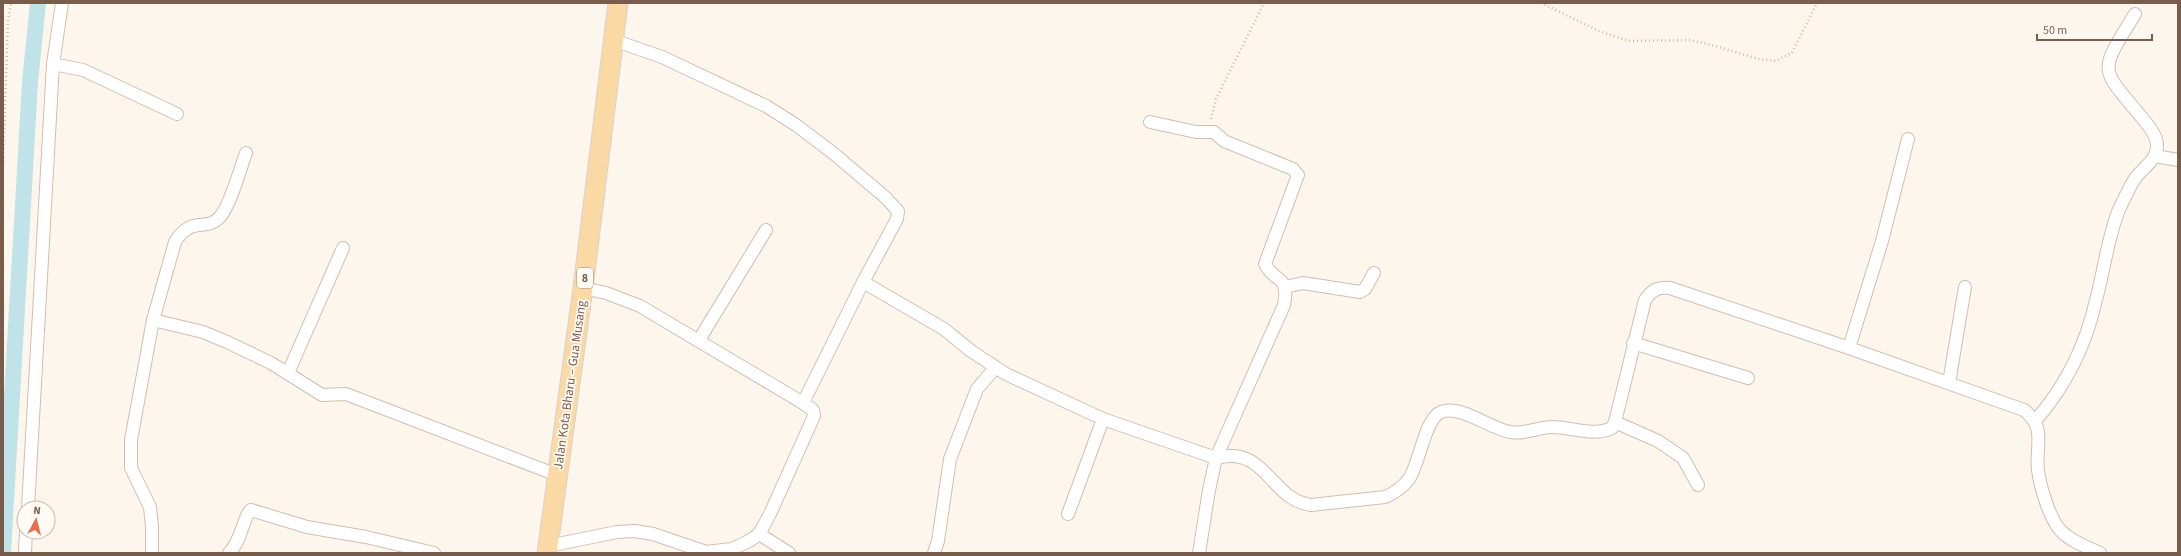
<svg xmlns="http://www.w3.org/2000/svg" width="2181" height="556" viewBox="0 0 2181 556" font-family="'Source Sans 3',sans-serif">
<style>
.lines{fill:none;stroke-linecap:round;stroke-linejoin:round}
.canal{stroke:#bfe3e8;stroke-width:16}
.minor-casing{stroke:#d1beb0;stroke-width:14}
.primary-casing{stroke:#dad1cd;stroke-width:21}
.path{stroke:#d9b8a5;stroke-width:2.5;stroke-dasharray:1 3;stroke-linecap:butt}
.minor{stroke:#fff;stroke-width:12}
.primary{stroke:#fbd9a5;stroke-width:19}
.labels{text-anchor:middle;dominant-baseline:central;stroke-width:3.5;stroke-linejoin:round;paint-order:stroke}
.shield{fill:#fffaf3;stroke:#a28b7f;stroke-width:1}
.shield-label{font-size:12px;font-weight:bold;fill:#7a5c4d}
.street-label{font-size:13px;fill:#7a5c4d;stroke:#fffaf3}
</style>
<rect width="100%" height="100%" fill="#fdf6ec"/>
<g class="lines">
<polyline class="canal" points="3,553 30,82 38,3"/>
<defs>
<g id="minor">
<polyline points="613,40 662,57 766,106 796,125 833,153 885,197 898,211 897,219 863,282 803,403"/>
<polyline points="53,64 83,70 177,114"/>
<path d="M1150,122L1196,132H1214L1224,141L1293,169L1298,175L1265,264C1274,283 1290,274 1284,305L1216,458L1209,490L1199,553"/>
<polyline points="2155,156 2178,160"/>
<path d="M863,282L944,329L971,351L1006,374L1103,419L1216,458C1267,445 1269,499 1311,505L1385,497C1395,493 1402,488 1409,479C1419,465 1425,418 1441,412C1460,404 1491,429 1510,432C1524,435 1538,427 1552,427C1572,427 1593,437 1612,428L1615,422L1645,300C1652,290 1657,287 1670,288L1849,348L2024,410C2047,428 2035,446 2038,470C2040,486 2050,521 2062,532C2072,542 2087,547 2100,553"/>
<polyline points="1285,287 1303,283 1360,292 1365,289 1374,273"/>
<polyline points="153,320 203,332 227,342 271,363 322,395 346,394 557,475"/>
<polyline points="699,340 766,230"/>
<polyline points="1633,343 1748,378"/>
<polyline points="1849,348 1882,241 1908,139"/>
<polyline points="288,373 343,248"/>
<polyline points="1949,383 1965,287"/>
<path d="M2035,421C2065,387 2086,345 2096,300C2104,271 2107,241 2118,212C2123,201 2128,190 2134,180C2141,169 2158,160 2157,145C2157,136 2149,126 2143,119C2099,66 2098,74 2135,14"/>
<polyline points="1615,422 1658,441 1683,458 1698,485"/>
<polyline points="28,508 53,64 62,3"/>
<polyline points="1068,514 1103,419"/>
<polyline points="759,534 789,553"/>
<polyline points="548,546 617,532 635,531 653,534 706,552 732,549 749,541 759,534 770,514 814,416 813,410 803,403 640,306 606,293 583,288"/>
<polyline points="25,553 26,532"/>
<path d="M152,553V527L150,507L131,468V440L153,320L175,242C192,215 205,232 219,218C230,207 240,169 246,153"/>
<path d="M229,553C241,542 244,515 251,510L307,527L366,537L434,553"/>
<polyline points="934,553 938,541 950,459 977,389 995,368"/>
</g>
<polyline id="primary" points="547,553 583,288 618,3"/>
</defs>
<use href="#minor" class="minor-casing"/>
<use href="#primary" class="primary-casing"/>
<g class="path">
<polyline points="1541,3 1599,31 1629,41 1690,40 1719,47 1758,59 1776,61 1792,53 1817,3"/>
<polyline points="1211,119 1216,99 1264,3"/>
<polyline points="3,165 8,20 11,3"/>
</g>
<use href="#minor" class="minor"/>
<use href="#primary" class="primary"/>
</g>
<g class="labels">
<rect class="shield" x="577" y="268" width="16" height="20" rx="3"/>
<g class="shield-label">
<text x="585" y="278">8</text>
</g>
<g class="street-label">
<text transform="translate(570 385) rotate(-82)">Jalan Kota Bharu – Gua Musang</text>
</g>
</g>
<rect width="2181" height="556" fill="none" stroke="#7a5c4d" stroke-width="8"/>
<g transform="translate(36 520) rotate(7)"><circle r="19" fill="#fffaf3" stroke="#cabbb1"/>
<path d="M0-3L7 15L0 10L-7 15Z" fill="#e76f51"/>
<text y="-6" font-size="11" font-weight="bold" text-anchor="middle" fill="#7a5c4d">N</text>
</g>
<path d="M2037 34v6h115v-6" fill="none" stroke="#7a5c4d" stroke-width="2"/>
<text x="2043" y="34" font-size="12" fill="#7a5c4d" stroke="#fffaf3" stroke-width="3" paint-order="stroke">50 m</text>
</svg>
